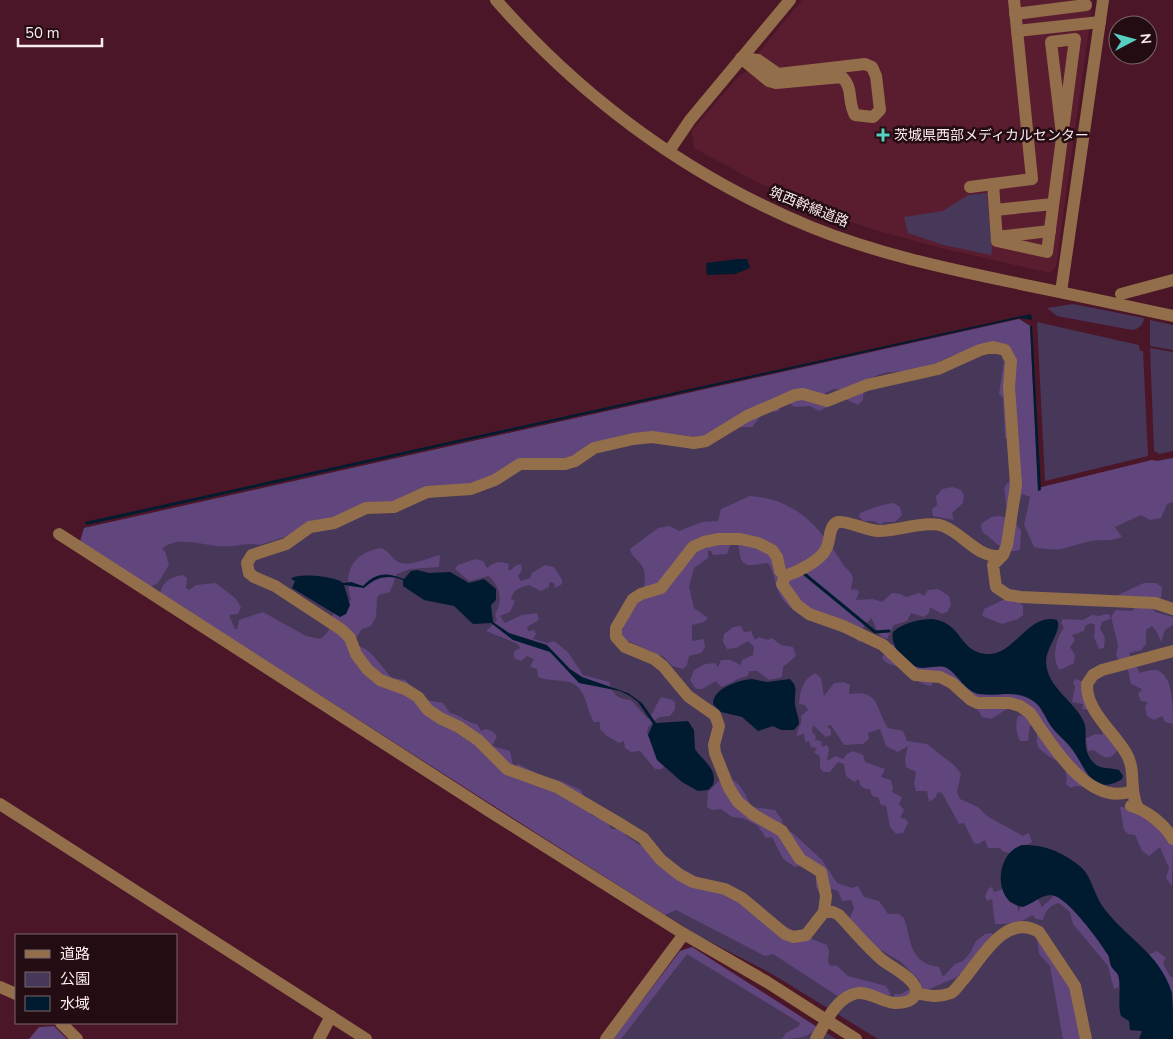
<svg xmlns="http://www.w3.org/2000/svg" width="1173" height="1039" viewBox="0 0 1173 1039" font-family="'Nunito Sans','Noto Sans JP',sans-serif">
<style>
.built{fill:#5a1d30}
.green{fill:#473759}
.forest{fill:#60467d}
.water{fill:#001b30}
.lines{fill:none;stroke-linecap:round;stroke-linejoin:round}
.stream{stroke:#001b30;stroke-width:3}
.minor{stroke:#936e4b;stroke-width:12}
.poi-dot{fill:#58cec0;stroke:#230c12;stroke-width:2}
.labels{text-anchor:middle;dominant-baseline:central;stroke-width:5;stroke-linejoin:round;paint-order:stroke}
.poi-label{font-size:14px;fill:#faecee;stroke:#230c12;text-anchor:start}
.street-label{font-size:14px;fill:#faecee;stroke:#230c12}
</style>
<rect width="100%" height="100%" fill="#4b1627"/>
<polygon class="built" points="802,0 1093,0 1056,267 1050,273 941,248 875,230 815,209 755,181 694,148 692,130 739,76 752,68 758,60 758,53"/>
<g class="green">
<polygon points="987,193 992,249 991,255 943,245 908,233 904,217 943,211 968,195"/>
<path d="M1073,304L1144,318C1143,325 1139,329 1132,330L1057,316L1047,308Z"/>
<polygon points="1019,319 1030,326 1038,488 1152,460 1157,461 1173,458 1173,1039 878,1039 772,974 697,935 80,542 84,528"/>
<polygon points="1150,320 1173,325 1173,350 1150,346"/>
<polygon points="1037,322 1139,345 1140,351 1143,351 1148,456 1045,481"/>
<polygon points="1150,348 1173,352 1173,451 1159,454 1154,451"/>
<polygon points="692,947 836,1039 613,1039 680,951"/>
</g>
<g class="forest">
<path d="M1019,319L1030,326L1038,488L1152,460L1157,461L1173,458V502L1167,504L1161,518L1150,520L1141,515L1115,527L1122,537C1110,542 1103,539 1091,541C1065,547 1063,553 1034,547L1024,525L1030,497L1022,494L1020,502L1006,506C1006,487 998,488 1018,476L1016,445L1005,438L1003,398L999,394L1006,348C984,349 962,350 942,360C938,362 936,366 932,367C909,378 865,359 863,400L858,405L847,400L843,390L834,389L825,393L829,403L827,407L819,411L810,406L794,407L788,402L780,406L779,411L774,412L771,409L764,412L752,427H738L696,437L674,434L558,459L466,484L416,494L260,545C245,542 231,548 216,546C200,544 176,536 162,549L165,551L169,565L158,583L150,587L80,542L84,528Z"/>
<polygon points="953,487 961,490 964,495 963,503 952,513 954,520 933,516 932,509 937,505 936,496 942,489"/>
<path d="M750,496C797,499 821,528 844,566C847,569 852,573 853,578C853,582 851,586 851,590L856,589L859,592L856,600L873,599L882,602L892,593L901,594L906,597L919,593L924,596L928,590L938,589L949,596L951,605L947,612L942,614L930,607L929,613L924,617L911,613L907,621L894,625L887,639C874,635 877,626 871,618L863,628L865,641L859,642L853,636C828,626 794,620 780,595C774,585 775,572 768,563C757,564 743,570 740,556C739,551 740,548 737,544L731,543L727,554L713,555L711,551H708V558L694,568L689,587L694,608L708,618L704,622L692,625V641L704,639L705,648L701,653L689,656L687,665L683,669L672,666L664,657L619,637L635,603L642,599C643,590 648,575 642,566C638,559 632,558 630,549L658,528L670,526L679,531L702,522L718,521L721,509Z"/>
<path d="M894,503L900,507L902,515L895,522H884L881,525L874,521H864L859,517L860,513C870,509 882,504 894,503Z"/>
<path d="M999,516L1016,520L1017,526L1021,530L1020,550C1002,555 997,541 982,532L981,524L991,517Z"/>
<path d="M381,548C389,551 390,556 397,561C407,569 429,557 440,555L439,567L410,569L397,574L390,592L379,595L377,598L376,617L371,626L362,629L355,640L358,646C372,649 382,668 392,678L405,680L425,700L443,703L450,713C462,715 466,723 477,724L481,731L486,729L492,731L497,736L492,746L510,751L513,765L516,766L518,764L544,777L561,781L581,790L591,815L608,822L611,829H621L627,831L625,835L674,867L683,869L796,932L810,935L812,939L827,945L829,951L828,962L831,966L836,965L848,976L886,986L891,995L839,997L773,954L765,956L676,910L665,915L160,593C164,580 171,577 183,575L187,578L186,588L189,590L196,585L216,583L236,599L241,607L238,614L229,615L235,629H237L239,620L263,612L306,636L320,639C329,633 331,628 331,617L341,605L351,600C343,572 352,553 381,548Z"/>
<path d="M475,559L483,561L487,568C494,562 500,561 509,564L508,570H511L515,566L521,564L522,570L518,576L521,581L530,578L532,573L545,565L554,567L562,580V584L555,588L554,583L549,582V587L541,591L529,585C521,587 513,589 511,599L515,601L510,612L500,616L505,623L522,615L537,613L539,620L527,627L528,631L534,630L536,634L533,639L548,643L554,641L568,652L583,675L609,682C614,695 617,699 631,700L648,719C655,712 655,705 661,697L670,699L675,702V710L670,716L659,717L648,727L647,734L667,762L662,769H655L640,751L631,752L625,748L624,741L619,743L607,736L600,729V722H594C586,710 587,687 569,682C559,680 549,681 538,677L537,669L530,667L534,659L527,656L521,661L514,658V651L520,648L518,644L486,631L497,620L495,615C503,600 501,589 489,576L469,581L455,569L458,565Z"/>
<path d="M1144,583H1156L1162,587L1161,598L1155,601L1153,608L1155,612L1173,617V625L1165,630L1161,642L1157,632L1152,626L1146,630V644L1141,650L1129,653L1140,673C1145,672 1151,669 1156,670C1173,674 1173,705 1173,724L1165,722L1162,716L1154,720L1147,716L1145,707L1148,702L1141,701L1138,694L1142,689L1131,684L1128,670L1116,656L1118,645L1111,617L1116,610L1132,611L1135,607L1120,600L1118,595Z"/>
<polygon points="1009,597 1016,599 1023,606 1023,615 1018,619 1002,624 982,616 984,609"/>
<path d="M1106,614L1110,615V619L1102,622L1100,628L1105,638L1104,648L1099,649L1094,637L1095,625L1091,623L1085,626L1084,631L1072,635L1075,640L1070,647L1075,655L1074,663L1060,670C1051,660 1056,637 1064,628L1061,623L1063,619L1083,620L1092,615L1099,616Z"/>
<path d="M741,626L744,632L751,631L755,640L759,637L768,640L772,638L781,645L793,647L796,656L783,667L782,677L769,680L757,671H749L748,676C736,678 731,684 721,687L716,681L702,689H696L690,680L694,670L705,664L715,663L718,667L721,660H730L741,665L742,660L753,655L754,647L748,641L736,648L727,649L723,642L724,634L733,627Z"/>
<path d="M895,643L927,660L1033,695L1087,770L1085,787L1075,786L1071,788L1066,784C1070,760 1051,762 1039,748C1034,741 1039,735 1036,728L1030,725L1028,741H1020C1016,732 1015,725 1018,716L1024,715L1005,700L1007,709L991,719L982,717C973,698 960,705 950,687L934,681L931,686C918,684 910,674 900,668C893,664 887,665 882,658L886,652L895,651L892,645Z"/>
<path d="M815,673L821,678L824,696L834,683L844,682L850,685L849,694C880,689 875,708 888,728L903,731L907,741L927,744L955,766L961,774L957,792L960,799L978,807L987,816L1023,836L1029,833L1032,842L1010,853L1004,852L1000,848H988L985,840L978,844L974,843L964,823L959,824L942,793L938,792L935,798L929,802L927,791H916L914,784L916,772L906,767L905,759L908,746L898,752L886,746L880,729L868,733L869,739L863,744L844,745L831,725L827,726L831,730V735L826,737L813,725L812,732L816,736L815,740L821,741L822,747L827,745L829,749L827,761L836,756L843,759L847,754L853,751L863,755L865,762L885,769L881,777L891,780L893,789L892,792L902,797L899,804L904,810L900,818L906,819L908,823L903,833L896,834L890,827L886,806L881,805L878,797H874L871,794L870,789H865L860,785L859,779L854,782L846,776L844,764L838,762L830,772H823L820,768V756L814,753L817,748L811,747L809,741L805,742L804,734L797,736C797,728 803,725 801,716L808,710L805,705L799,704C800,691 803,679 815,673Z"/>
<path d="M1075,679L1085,682L1119,747C1112,761 1105,760 1094,750L1088,751L1086,738L1096,734L1101,735L1103,733L1088,710L1082,709L1083,704L1072,702L1075,687L1073,683Z"/>
<path d="M723,777C740,779 744,793 752,807L775,810L782,820L783,827L794,834L822,860L837,883L852,888L858,886L864,897L879,901L888,914H899L904,918C912,942 909,963 939,967L942,975L944,976L955,964L963,961L970,953L976,941L985,934L992,933L993,937L970,967L955,978L910,997L893,998L895,994H901L919,984L920,981L901,962L869,943L848,922L854,908L851,900L842,901L838,891L832,889L819,892L816,887V873L803,865L795,867L783,859L772,837L766,838L758,826L743,818L732,817L721,809L712,810L707,807L708,792Z"/>
<path d="M1120,807C1143,807 1158,829 1173,843L1172,886L1166,878L1169,868L1160,847L1149,856L1142,851L1135,835L1128,834L1124,830Z"/>
<path d="M992,887L994,892L1003,889L1009,902L1016,903L1019,912L1022,901L1036,896L1042,907L1056,894L1092,912L1120,976L1119,987L1114,989L1108,966L1073,924L1070,912L1059,903C1050,905 1045,911 1043,920L1036,919L1032,915C1020,924 1010,924 995,924L992,899L987,901L985,896L989,888Z"/>
<polygon points="1037,939 1073,988 1083,1039 1063,1039 1050,966 1039,954"/>
<path d="M692,947L817,1027C810,1038 795,1039 782,1039L786,1033L799,1026L800,1023L687,954L621,1039H613L680,951Z"/>
<polygon points="1157,951 1166,958 1163,963 1169,975 1173,978 1173,1006 1148,955"/>
<polygon points="54,1026 67,1039 29,1039 39,1027"/>
</g>
<g class="water">
<polygon points="738,259 747,259 750,268 735,274 707,275 706,263"/>
<polygon points="1031,314 1032,320 1020,318 86,525 85,522"/>
<polygon points="1030,326 1032,326 1041,490 1038,491"/>
<path d="M417,570L429,573L450,572L469,583L484,579L496,589V600L491,605L493,622L509,633L547,645L570,669L582,677L628,693L642,703L656,723L688,721L694,730L695,749C703,761 718,769 713,785L708,790L698,791L682,782L657,760L648,735L653,724L638,702L630,696L620,691L579,683L550,652L513,640L491,623L473,624L454,606L424,600L403,586V580C388,574 376,577 364,588L344,585L350,605L346,614L340,617L292,588L295,581L291,579C298,572 337,577 343,583L351,582L363,586C376,572 387,572 404,579L411,571Z"/>
<path d="M932,619C937,620 943,621 947,624C962,633 964,652 986,654C1014,657 1028,612 1057,620C1063,630 1045,648 1046,663C1048,688 1073,700 1083,720C1090,733 1079,748 1094,763C1101,770 1110,767 1119,770L1123,776L1122,779C1092,798 1085,766 1072,749C1067,742 1059,736 1054,730C1044,718 1043,705 1028,698C1011,690 997,697 979,694C966,692 958,675 947,668C938,664 926,670 917,667C903,662 890,646 893,632C902,623 920,619 932,619Z"/>
<path d="M752,679L767,682L790,679C799,688 794,692 795,703C795,710 799,716 799,724L794,730H781L773,726L758,731L742,717L721,712L713,704C713,688 739,680 752,679Z"/>
<path d="M1022,845C1045,844 1064,853 1081,867C1091,876 1094,893 1101,904C1123,937 1160,952 1172,993C1173,1006 1173,1025 1173,1039H1139L1142,1031L1130,1030L1129,1021L1121,1016C1117,1003 1122,988 1118,975C1116,971 1112,969 1111,966C1109,962 1110,959 1108,955C1099,941 1067,896 1051,895C1040,895 1033,904 1023,907C992,903 995,853 1022,845Z"/>
</g>
<g class="lines">
<polyline class="stream" points="802,572 875,632 889,631"/>
<g class="minor">
<path d="M496,0C584,100 687,176 811,227C875,253 944,268 1011,282C1065,293 1119,304 1173,316"/>
<polyline points="1014,0 1032,179 993,184 997,241 1047,252 1075,39 1051,42 1062,134"/>
<polyline points="1015,14 1086,5"/>
<polyline points="1017,31 1100,22"/>
<path d="M741,58L758,60L778,74L865,64L872,67L876,76L880,110L873,117L855,115C847,101 854,89 842,77L776,83L769,81Z"/>
<polyline points="669,151 690,120 790,0"/>
<polyline points="970,187 993,184"/>
<polyline points="995,210 1053,204"/>
<polyline points="997,237 1050,231"/>
<polyline points="1061,292 1103,0"/>
<polyline points="1121,294 1173,280"/>
<polyline points="59,534 489,811 684,934 767,982 856,1039"/>
<path d="M1000,556C976,557 964,534 943,526C927,520 897,531 879,531C867,531 846,520 838,522C828,525 831,541 826,549C820,561 798,572 785,576L782,584L797,605L809,614L843,626L883,645L915,675L940,677L952,683L971,700L977,703H1010L1020,706L1030,713C1050,742 1088,808 1132,791"/>
<polyline points="785,576 780,571 777,557 772,550 758,543 740,539 719,539 704,542 693,547 661,588 641,594 633,599 616,628 616,637 625,647 654,659 663,666 688,696 715,715 719,726 714,745 715,753 729,788 738,802 754,815 782,831 800,859 821,872 826,896 824,912 806,935 793,937 785,934 742,898 725,889 693,882 680,875 661,860 643,838 622,825 557,787 507,769 478,740 459,727 440,718 428,710 418,697 405,689 380,680 367,669 356,654 350,638 342,630 275,586 254,577 249,573 247,563 252,555 286,544 310,527 334,523 366,508 394,507 427,492 471,489 495,480 520,464 565,464 575,461 594,448 633,439 652,437 694,443 706,441 747,416 795,395 803,394 827,401 867,385 938,369 980,350 993,347 1005,350 1011,361 1009,387 1016,485 1007,545 1003,555 993,565 996,587 1008,595 1021,597 1155,603 1173,609"/>
<polyline points="0,804 366,1039"/>
<path d="M1131,806C1147,810 1165,825 1173,839"/>
<path d="M1138,808C1128,790 1137,771 1126,753C1113,731 1086,711 1087,684L1093,675L1102,670L1173,651"/>
<polyline points="0,987 16,994"/>
<path d="M916,993C929,996 938,998 951,993C956,990 960,983 964,979C982,958 1005,912 1039,932L1075,986L1086,1039"/>
<polyline points="61,1023 77,1039"/>
<polyline points="319,1039 331,1016"/>
<polyline points="606,1039 684,934"/>
<path d="M816,1039C825,1024 834,1002 851,995C866,988 880,1002 895,1003C901,1003 912,1002 915,995C922,981 890,967 881,959C866,946 853,930 839,915L833,912H824"/>
</g>
</g>
<path class="poi-dot" d="M880.5 127.5h5v5h5v5h-5v5h-5v-5h-5v-5h5z"/>
<g class="labels">
<g class="poi-label">
<text x="894" y="135">茨城県西部メディカルセンター</text>
</g>
<g class="street-label">
<text transform="translate(809 207) rotate(22)">筑西幹線道路</text>
</g>
</g>
<rect x="15" y="934" width="162" height="90" fill="#230c12" stroke="#79666a"/>
<rect x="25" y="950" width="25" height="8" fill="#936e4b" stroke="#79666a"/>
<text x="60" y="959" font-size="15" fill="#faecee">道路</text>
<rect x="25" y="972" width="25" height="15" fill="#473759" stroke="#79666a"/>
<text x="60" y="984" font-size="15" fill="#faecee">公園</text>
<rect x="25" y="996" width="25" height="15" fill="#001b30" stroke="#79666a"/>
<text x="60" y="1009" font-size="15" fill="#faecee">水域</text>
<g transform="translate(1133 40) rotate(84)"><circle r="24" fill="#230c12" stroke="#79666a"/>
<path d="M0-4L9 19L0 12L-9 19Z" fill="#58cec0"/>
<text y="-8" font-size="14" font-weight="bold" text-anchor="middle" fill="#faecee">N</text>
</g>
<path d="M18 38v8h84v-8" fill="none" stroke="#faecee" stroke-width="2.5"/>
<text x="25" y="38" font-size="15" fill="#faecee" stroke="#230c12" stroke-width="4" paint-order="stroke">50 m</text>
</svg>
